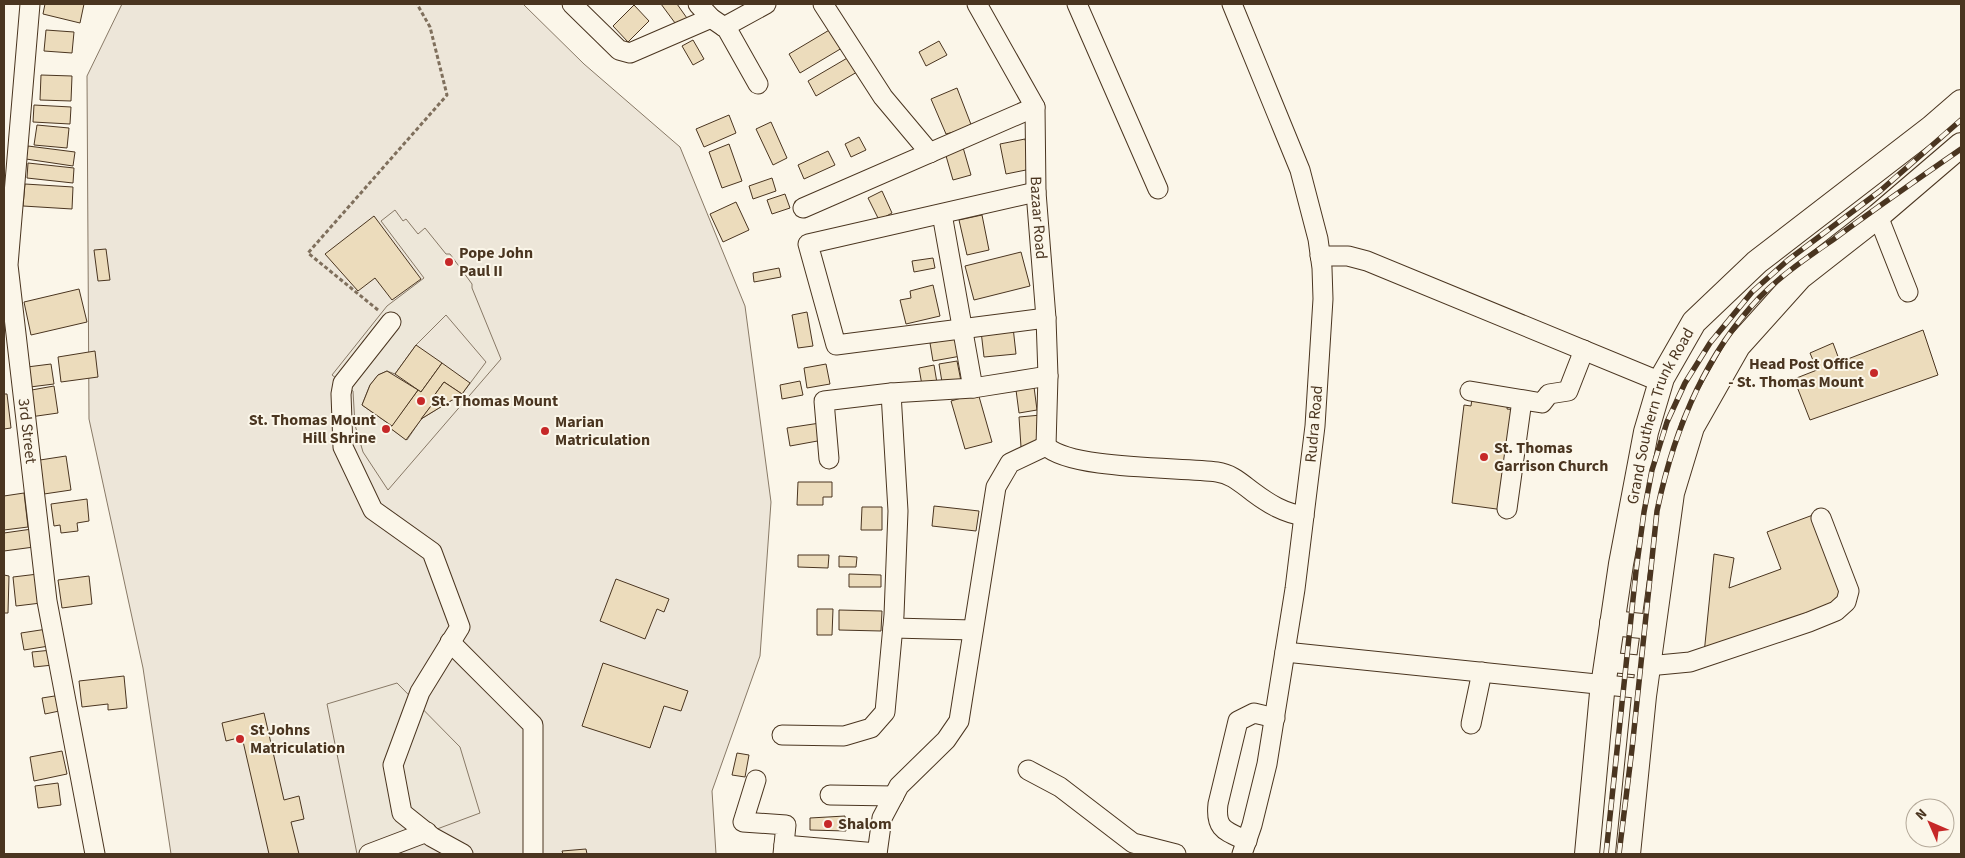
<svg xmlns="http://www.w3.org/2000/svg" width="1965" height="858" viewBox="0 0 1965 858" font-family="'Source Sans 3',sans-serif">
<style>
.green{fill:#ede6d9;stroke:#887966}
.parking{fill:#ede7d9;stroke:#887966;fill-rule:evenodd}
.building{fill:#ecdcbc;stroke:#4a3520}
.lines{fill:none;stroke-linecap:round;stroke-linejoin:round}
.minor-casing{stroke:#4a3520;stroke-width:21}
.major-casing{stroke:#4a3520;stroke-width:26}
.path{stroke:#7f6f5c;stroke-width:3;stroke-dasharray:4 2.5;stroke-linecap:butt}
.minor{stroke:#fbf6e9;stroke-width:19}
.major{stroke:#fbf6e9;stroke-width:24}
.rail-casing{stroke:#4a3520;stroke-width:5.5}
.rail{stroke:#fbf6e9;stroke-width:4;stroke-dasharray:11;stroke-linecap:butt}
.poi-dot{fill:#c62828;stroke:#fbf6e9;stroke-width:2}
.labels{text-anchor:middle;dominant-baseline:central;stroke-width:4;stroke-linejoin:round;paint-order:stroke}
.street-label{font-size:16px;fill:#4a3520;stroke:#fbf6e9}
.poi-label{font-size:16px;font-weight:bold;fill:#4a3520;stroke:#fbf6e9;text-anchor:start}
</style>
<rect width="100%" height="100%" fill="#fbf6e9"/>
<polygon class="green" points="122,4 523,4 584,64 680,147 745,306 771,502 760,656 712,791 716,854 171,854 143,668 89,419 87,76"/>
<g class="parking">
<path d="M395,210L403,221L406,219L418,234L425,228L446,254H450L472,284V288L501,359L388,490L363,452L355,425L353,391L332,375L387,306L424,278L381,221ZM446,315L486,362L462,394L421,419L407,440L390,428L392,426L362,405L370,385L378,375L387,371L395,374L416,345Z"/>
<polygon points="397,683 460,747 480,813 370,854 357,854 327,704"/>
</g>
<g class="building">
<polygon points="45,4 84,4 80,23 43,14"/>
<polygon points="661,4 677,4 689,21 678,27"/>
<polygon points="634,5 649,21 628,42 613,26"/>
<polygon points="831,29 842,48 800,73 789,54"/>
<polygon points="46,30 74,32 72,53 44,51"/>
<polygon points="693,40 704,59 693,65 682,46"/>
<polygon points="939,41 947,55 926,66 919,52"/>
<polygon points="849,57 857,72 816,96 808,81"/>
<polygon points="41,75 72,76 71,101 40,100"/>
<polygon points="957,88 972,127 946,134 931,99"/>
<polygon points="34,105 71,107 70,124 33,122"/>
<polygon points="729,115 736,133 704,147 696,129"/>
<polygon points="771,122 787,158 773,165 756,129"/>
<polygon points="37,125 69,128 67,148 34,145"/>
<polygon points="859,137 866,150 851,157 845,144"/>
<polygon points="1025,139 1031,169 1006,174 1000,144"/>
<polygon points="729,144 742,181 722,188 709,152"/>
<polygon points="962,144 971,175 953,180 944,149"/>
<polygon points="28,146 75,152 73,166 26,159"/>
<polygon points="828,151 835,165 804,179 798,165"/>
<polygon points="28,163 74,168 73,183 27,178"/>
<polygon points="772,178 776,191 753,199 749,186"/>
<polygon points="25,184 73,187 72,209 23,206"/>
<polygon points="882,191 892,213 879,220 868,198"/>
<polygon points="785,194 790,208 772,214 767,200"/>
<polygon points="736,202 749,230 723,242 710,214"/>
<polygon points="982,215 989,250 967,255 959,220"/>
<polygon points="374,216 421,279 392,300 375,278 358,291 325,254"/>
<polygon points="106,249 110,280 98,281 94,250"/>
<polygon points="1021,252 1030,286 974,300 965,266"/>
<polygon points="933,258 935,268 914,272 912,261"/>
<polygon points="779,268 781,277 754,282 753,273"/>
<polygon points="933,285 940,316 906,324 900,300 911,298 910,291"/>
<polygon points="79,289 87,322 31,335 24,302"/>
<polygon points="807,312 813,346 798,348 792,315"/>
<polygon points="1013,327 1016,354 984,357 981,331"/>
<polygon points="1923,330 1938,375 1810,420 1794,379 1817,370 1810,353 1833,343 1840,362"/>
<polygon points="957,338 961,356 933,361 930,343"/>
<polygon points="416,345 442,363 421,392 395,374"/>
<polygon points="95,351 98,377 61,382 58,357"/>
<polygon points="957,361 962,386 943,388 939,364"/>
<polygon points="442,363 470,383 462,394 444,382 431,400 434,402 406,440 390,428 418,390 421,392"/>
<polygon points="51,364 54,384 30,387 27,367"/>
<polygon points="826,364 830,384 807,388 804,368"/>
<polygon points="934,365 938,389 923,391 919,368"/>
<polygon points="387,371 418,390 392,426 362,405 370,385 378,375"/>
<polygon points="800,381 803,395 782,399 780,385"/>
<polygon points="444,382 462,394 421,419 434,402 431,400"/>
<polygon points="54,386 58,413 30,417 26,391"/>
<polygon points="1034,387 1037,410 1019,413 1016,390"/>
<polygon points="978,393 992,442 965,449 951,401"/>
<polygon points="4,394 7,394 11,428 4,429"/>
<polygon points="1472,398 1508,402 1507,409 1517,410 1504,510 1452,503 1464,405 1471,406"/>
<polygon points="1041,415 1044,445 1021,447 1019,417"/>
<polygon points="820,423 823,440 790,446 787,428"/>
<polygon points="66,456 71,490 44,494 40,460"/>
<polygon points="798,482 832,482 832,497 823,497 823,505 797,505"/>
<polygon points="24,493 28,527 4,530 4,496"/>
<polygon points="87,499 89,521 77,523 78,531 61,533 60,525 54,526 51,504"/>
<polygon points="934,506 979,511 976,531 932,526"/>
<polygon points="862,507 882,507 882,530 861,530"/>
<polygon points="1813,515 1845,602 1704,654 1714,554 1734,558 1729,588 1781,569 1767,532"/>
<polygon points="32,529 34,547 4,551 4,533"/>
<polygon points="798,555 829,555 828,568 798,567"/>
<polygon points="839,556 857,557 856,567 839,567"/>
<polygon points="38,574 41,603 16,606 13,577"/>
<polygon points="849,574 881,575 881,587 849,587"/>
<polygon points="4,575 9,576 8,613 4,613"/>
<polygon points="89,576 92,604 62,608 58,580"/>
<polygon points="616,579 669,599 664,612 657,609 645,639 600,621"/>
<polygon points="817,609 833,609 832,635 817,635"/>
<polygon points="839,610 882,611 881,631 839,630"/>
<polygon points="47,629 49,646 24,650 21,633"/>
<polygon points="52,650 53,665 34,667 32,652"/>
<polygon points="603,663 688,691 681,711 664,706 650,748 582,726"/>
<polygon points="124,676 127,708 108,710 108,704 82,707 79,681"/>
<polygon points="61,695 64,710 45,714 42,698"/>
<polygon points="264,713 284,800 299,796 304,819 291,822 299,854 269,854 242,737 226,741 222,723"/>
<polygon points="62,751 67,774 34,781 30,757"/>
<polygon points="737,753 749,755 745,777 732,775"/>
<polygon points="58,783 61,805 38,808 35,786"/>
<polygon points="845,816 846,831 810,830 810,818"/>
<polygon points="586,849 587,854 563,854 562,851"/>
</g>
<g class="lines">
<defs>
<g id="minor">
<path id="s1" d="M30,4L8,265L47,601L95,854"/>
<polyline points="572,4 619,50 630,53 711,18"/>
<polyline points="698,4 711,18 727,29 758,84"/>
<polyline points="823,4 883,97 930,153"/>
<path id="s2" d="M977,4L1035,107L1036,192L1046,318L1048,376L1046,446"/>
<polyline points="1077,4 1158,189"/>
<polyline points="1232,4 1300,170 1318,239 1322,268 1323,299 1315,426 1295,589 1267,764 1252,825 1242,854"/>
<polyline points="724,27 766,4"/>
<polyline points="1036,192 808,244 836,345 1046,318"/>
<polyline points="803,208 1035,107"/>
<polyline points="1878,216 1908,292"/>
<polyline points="1320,256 1348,256 1367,261 1661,382"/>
<polyline points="391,322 343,383 341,394 343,447 373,510 432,552 460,627 420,692 393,765 402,813 432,837 463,854"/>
<polyline points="973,388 1048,376"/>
<polyline points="1470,391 1542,403 1549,394 1568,391 1584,350"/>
<path d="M1046,446C1071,470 1179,467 1217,472C1232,474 1242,484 1253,492C1269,504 1284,513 1304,516"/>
<polyline points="829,459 824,401 891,393"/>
<polyline points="1507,509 1522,400"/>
<polyline points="893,628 973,630"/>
<polyline points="450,642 533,725 533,854"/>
<polyline points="1285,652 1645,689"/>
<polyline points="1607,662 1648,666 1690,662 1809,622 1836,611 1846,602 1849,591 1821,518"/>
<polyline points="1471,724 1482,672"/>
<polyline points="782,735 844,736 871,728 885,712 894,615 898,511 891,393 973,388 942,214"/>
<polyline points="1028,770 1060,787 1133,843 1176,854"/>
<polyline points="756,780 743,822 786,825 783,854"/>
<polyline points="830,795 894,796"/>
<path d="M1247,841C1226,831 1215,830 1218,804L1238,721L1254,713L1275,718"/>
<polyline points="784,845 877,853"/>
<polyline points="369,854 427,832"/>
<polyline points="877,854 882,818 899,786 946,740 959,721 996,487 1010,463 1046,446"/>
</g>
<g id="major">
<polyline points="1612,623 1652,627"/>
<path id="s3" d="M1587,854L1602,693L1621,564L1646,432L1662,378L1694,322L1757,262L1931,128L1961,102"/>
<polyline points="1628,854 1644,696 1672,493 1692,427 1738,346 1800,277 1878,216 1961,145"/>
</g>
</defs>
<use href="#minor" class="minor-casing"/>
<use href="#major" class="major-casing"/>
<polyline class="path" points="378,310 308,253 447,95 430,27 417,4"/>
<use href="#minor" class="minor"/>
<use href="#major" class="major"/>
<defs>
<g id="rail">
<polyline points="1606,854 1636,571 1644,512 1652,470 1667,422 1685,383 1710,343 1752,292 1788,260 1880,191 1961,120"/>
<path d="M1619,854L1632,749L1657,511C1673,434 1704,356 1759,298C1781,275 1808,257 1834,239C1876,208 1918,179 1961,149"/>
</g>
</defs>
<use href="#rail" class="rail-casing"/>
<use href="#rail" class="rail"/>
</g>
<g class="poi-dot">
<circle cx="449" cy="262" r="5"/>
<circle cx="1874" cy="373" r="5"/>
<circle cx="421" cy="401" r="5"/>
<circle cx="386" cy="429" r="5"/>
<circle cx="545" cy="431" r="5"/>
<circle cx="1484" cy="457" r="5"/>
<circle cx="240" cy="739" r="5"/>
<circle cx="828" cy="824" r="5"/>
</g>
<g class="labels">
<g class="street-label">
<text stroke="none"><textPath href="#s2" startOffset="229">Bazaar Road</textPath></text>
<text stroke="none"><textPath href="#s3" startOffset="446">Grand Southern Trunk Road</textPath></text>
<text transform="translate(1314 424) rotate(-85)">Rudra Road</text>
<text stroke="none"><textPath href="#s1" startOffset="429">3rd Street</textPath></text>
</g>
<g class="poi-label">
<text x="459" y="253">Pope John<tspan x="459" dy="18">Paul II</tspan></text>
<text x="1864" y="364" text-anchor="end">Head Post Office<tspan x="1864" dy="18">- St. Thomas Mount</tspan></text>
<text x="431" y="401">St. Thomas Mount</text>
<text x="376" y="420" text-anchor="end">St. Thomas Mount<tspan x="376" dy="18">Hill Shrine</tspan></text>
<text x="555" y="422">Marian<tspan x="555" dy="18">Matriculation</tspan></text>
<text x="1494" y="448">St. Thomas<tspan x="1494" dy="18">Garrison Church</tspan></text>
<text x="250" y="730">St Johns<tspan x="250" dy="18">Matriculation</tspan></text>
<text x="838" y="824">Shalom</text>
</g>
</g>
<rect width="1965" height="858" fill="none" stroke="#4a3520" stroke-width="10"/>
<g transform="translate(1930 823) rotate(315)"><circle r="24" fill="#fbf6e9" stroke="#b4a999"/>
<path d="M0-4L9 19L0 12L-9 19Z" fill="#c62828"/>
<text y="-8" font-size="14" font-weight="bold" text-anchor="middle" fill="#4a3520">N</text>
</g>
</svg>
